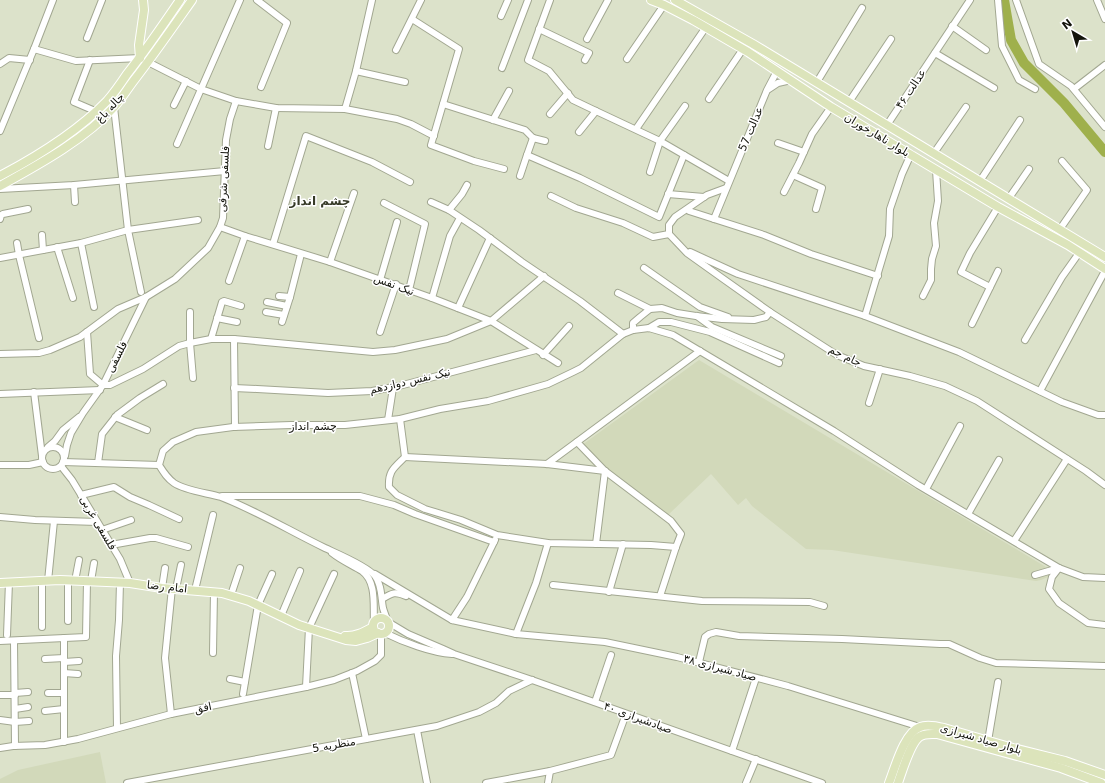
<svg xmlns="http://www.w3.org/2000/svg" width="1105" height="783" viewBox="0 0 1105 783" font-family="'DejaVu Sans','Noto Sans Arabic',sans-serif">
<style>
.built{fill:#d2d9ba}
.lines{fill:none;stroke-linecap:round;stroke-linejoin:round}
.river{stroke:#9fb04c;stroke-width:10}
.minor-casing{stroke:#a2a791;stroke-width:8}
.major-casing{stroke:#fff;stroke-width:10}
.minor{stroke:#fff;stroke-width:6}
.major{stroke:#dce4bb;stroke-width:8}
.labels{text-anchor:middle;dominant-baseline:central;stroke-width:3;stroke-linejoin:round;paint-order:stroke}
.street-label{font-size:11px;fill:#13140c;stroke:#fff}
.neighbourhood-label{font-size:12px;font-weight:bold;fill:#363a27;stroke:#fff}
</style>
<rect width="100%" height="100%" fill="#dce2ca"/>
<g class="built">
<polygon points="699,360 1051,570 1048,577 1041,580 1036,581 832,550 806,549 752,506 746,498 738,505 711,474 668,515 610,472 582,445"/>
<polygon points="100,752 106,783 0,783 0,779 18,770"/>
</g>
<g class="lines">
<polyline class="river" points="1004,0 1011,40 1024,63 1064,103 1105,152"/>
<defs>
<g id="minor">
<polyline points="257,0 287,23 261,87"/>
<polyline points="550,0 528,60 549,71 573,100 596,111 660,141 729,181"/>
<polyline points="998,0 1002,46 1019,80 1035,89"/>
<polyline points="1016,0 1039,64 1071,86 1105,127"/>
<polyline points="1097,0 1105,19"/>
<polyline points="501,16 508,0"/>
<polyline points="412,19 459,49 431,145 474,161 504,169"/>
<polyline points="952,26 986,50"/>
<polyline points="539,29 589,53 585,60"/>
<polyline points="87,38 102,0"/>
<polyline points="587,39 608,0"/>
<polyline points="34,49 76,61 140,58 201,89 236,101 276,108 345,109 397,119 411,124 434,136"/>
<polyline points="396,50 421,0"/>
<polyline points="935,53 994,88"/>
<polyline points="627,59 664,5"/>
<polyline points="90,60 74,102 95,111"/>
<polyline points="0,64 9,58 30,60"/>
<polyline points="502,68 528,0"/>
<polyline points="356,71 405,82"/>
<polyline points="817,82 862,8"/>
<polyline points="769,89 778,83 791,80"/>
<polyline points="1074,89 1105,65"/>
<polyline points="709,99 743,49"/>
<polyline points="107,101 114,107 128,230 141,292"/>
<polyline points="849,102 891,39"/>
<polyline points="443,104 525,130 533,138"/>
<polyline points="174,105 186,81"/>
<polyline points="345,109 356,71 372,0"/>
<polyline points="550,114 568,93"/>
<polyline points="493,120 509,91"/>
<polyline points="887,125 970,0"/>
<polyline points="636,129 706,27"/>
<polyline points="0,131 34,49 53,0"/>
<polyline points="579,132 596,111"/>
<polyline points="533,138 545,141"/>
<polyline points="778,143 804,152"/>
<polyline points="177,144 240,0"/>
<polyline points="268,146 276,108"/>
<polyline points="934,153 966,107"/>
<polyline points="527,155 533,138"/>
<polyline points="650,172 660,141 685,106"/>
<polyline points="793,175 822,188 816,209"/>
<polyline points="520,176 527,155 580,178 659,217 684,155"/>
<polyline points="980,181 1020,120"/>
<polyline points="74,185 75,202"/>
<polyline points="726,188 707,195 675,217 669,225 669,234 687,253 722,278 770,312 837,355 864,366 910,376 945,386 977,401 1086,471 1105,485"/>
<polyline points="0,189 74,185 225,171"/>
<polyline points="784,192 799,163 812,134 831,107"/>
<polyline points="668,194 704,197"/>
<polyline points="551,196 576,208 623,223 653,237 669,234"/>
<polyline points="1009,198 1029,169"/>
<polyline points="431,202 449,210 479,230 522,262 580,301 623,334"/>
<polyline points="384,203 425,224 409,290"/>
<polyline points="449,210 462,194 467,185"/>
<polyline points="689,211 764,235 811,254 878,276"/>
<polyline points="0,219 1,215 3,214 28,209"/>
<polyline points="714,219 767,90 777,71"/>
<polyline points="220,227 245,236 330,262 432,298 491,321 558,363"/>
<polyline points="1060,229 1087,190 1062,161"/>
<polyline points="42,235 43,250"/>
<polyline points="17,243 19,255 39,338"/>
<polyline points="81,243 94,307"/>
<polyline points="273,244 306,136 372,162 410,182"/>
<polyline points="57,247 73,298"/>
<polyline points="690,252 738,274 865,316 959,352 1062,402 1098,415 1105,415"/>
<polyline points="0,258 81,243 128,230 198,220"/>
<polyline points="330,262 354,193"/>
<polyline points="644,268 700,307 728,317"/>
<polyline points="380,280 397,222"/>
<polyline points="229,281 245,236"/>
<polyline points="990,287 961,272 970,253 998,207"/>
<polyline points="618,293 650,309"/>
<polyline points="279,296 290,297"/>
<polyline points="923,296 931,280 931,269 932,259 936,246 934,223 938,201 936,170"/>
<polyline points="432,298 450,236 460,218"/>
<polyline points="267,302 287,306"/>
<polyline points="458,308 490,238"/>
<polyline points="190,312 190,343 193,378"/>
<polyline points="266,312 284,315"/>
<polyline points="697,316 712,327 781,356"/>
<polyline points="865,316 889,236 890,209 902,174 911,154"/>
<polyline points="217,318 237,322"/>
<polyline points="282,322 290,297 301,254"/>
<polyline points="972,324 998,271"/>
<polyline points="649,328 659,322 671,322 710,332 779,363"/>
<polyline points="633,330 633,323 640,317 650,309 662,308 677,313 696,316 722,319 754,320 766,317 770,312"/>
<polyline points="87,332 90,374 103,385 110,385 143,369 179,346 190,343 211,339 234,339 373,352 395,350 447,339 491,321 544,276"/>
<polyline points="380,332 396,284"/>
<polyline points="211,339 222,302 224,301 241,306"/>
<polyline points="234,339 235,427"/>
<polyline points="1025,340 1062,277 1079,253"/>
<polyline points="0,354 39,353 50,350 80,337 118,309 146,297 175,279 208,248 220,227 223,218 226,140 230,119 236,101"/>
<polyline points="543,355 569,326"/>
<polyline points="234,388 257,389 328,393 372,391 399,386 536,350"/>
<polyline points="1040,391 1105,271"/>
<polyline points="34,392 42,456"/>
<polyline points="0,394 100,390"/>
<polyline points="869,403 880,369"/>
<polyline points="115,417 147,430"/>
<polyline points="400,419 405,457"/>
<polyline points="388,420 393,388"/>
<polyline points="577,442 605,471 671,521 681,534 676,547 660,596"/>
<circle cx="53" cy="458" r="11"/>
<polyline points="48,447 55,441 63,430 79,417"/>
<polyline points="65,456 67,445 71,433 83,413 103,385 146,297"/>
<path d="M405,457C394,468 388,471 389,487L397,495L425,509L461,520L497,535L548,543L651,545L676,547"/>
<polyline points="405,457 547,464 605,471"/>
<polyline points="63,462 159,465"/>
<polyline points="98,463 102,434 117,415 140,398 163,384"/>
<polyline points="547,464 700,351"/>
<polyline points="0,465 29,465 43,462"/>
<polyline points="61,466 72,480 120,559 130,583"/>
<polyline points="926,489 960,426"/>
<polyline points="81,495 114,487 130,497 149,505 179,519"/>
<polyline points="222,496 360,496 394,505 415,514 494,542"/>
<polyline points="968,514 999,460"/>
<polyline points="0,517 35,520 97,522"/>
<polyline points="102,530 131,520"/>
<polyline points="1014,541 1067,459"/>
<polyline points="596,544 605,471"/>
<polyline points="111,545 150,538 156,538 188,547"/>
<path d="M332,553C342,561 352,565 362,571C377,582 373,606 374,622"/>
<polyline points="375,574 452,620 516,634 605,642 677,657 788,686 920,727"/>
<polyline points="1035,575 1059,568 1052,577 1049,589 1059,603 1088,623 1105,625"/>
<polyline points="68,580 68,621"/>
<polyline points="48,581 54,521"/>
<polyline points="75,581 79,560"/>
<polyline points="91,581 94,563"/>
<polyline points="553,585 702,601 810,602 824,606"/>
<polyline points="162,588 165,568"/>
<polyline points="176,589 181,565"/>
<polyline points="195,590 213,515"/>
<polyline points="609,592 623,544"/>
<polyline points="231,595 240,568"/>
<path d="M382,599C392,593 395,591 406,596"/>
<polyline points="281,616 300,571"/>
<path d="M387,620C386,616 384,612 383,608C381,598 382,585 375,576C367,566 338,554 325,548C290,531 257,511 221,497C208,493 186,491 174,483C167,478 164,473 159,465L163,451L173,442L196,432L233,427L291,425H345L400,419L440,409L488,401L548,384L573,372L581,368L623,334L633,330L649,328L673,335L834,431L918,485L1059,568L1083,577L1105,578"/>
<polyline points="452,620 467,597 495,540"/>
<polyline points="388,622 408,634 443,649 454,654 532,680 822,783"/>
<polyline points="42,627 42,581"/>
<path d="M385,633C403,642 432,653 452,654"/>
<polyline points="516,634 536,583 548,543"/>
<polyline points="7,635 9,582"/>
<polyline points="0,641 86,637 87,581"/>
<polyline points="14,641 15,746"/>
<polyline points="213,653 214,592"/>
<polyline points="45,659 64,658"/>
<polyline points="64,662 79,661"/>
<polyline points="699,662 705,637 709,634 716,632 739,636 842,639 940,644 949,644 980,658 996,663 1105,666"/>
<polyline points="64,673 78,674"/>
<polyline points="352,673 366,739"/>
<polyline points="230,679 245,682"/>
<polyline points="306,687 309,628 334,574"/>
<polyline points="15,693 28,692"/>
<polyline points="48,693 64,693"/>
<polyline points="243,694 258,605 272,574"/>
<polyline points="1,695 15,695"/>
<polyline points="595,702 611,655"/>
<polyline points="15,709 28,707"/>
<polyline points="45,711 64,709"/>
<polyline points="171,714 165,658 172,588"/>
<polyline points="0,720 15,722 29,721"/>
<polyline points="117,728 116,656 119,620 120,582"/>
<polyline points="417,730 427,783"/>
<polyline points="988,741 998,682"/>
<polyline points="64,742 64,638"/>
<polyline points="0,748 13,746 45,745 78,739 171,714 306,687 334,680 357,671 375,661 381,655 381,634"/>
<polyline points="732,751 756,678"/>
<polyline points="127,783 437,726 479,712 496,703 509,691 532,680"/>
<polyline points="486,783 550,771 611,755 626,714"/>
<polyline points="548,783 550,771"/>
<polyline points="746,783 756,759"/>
</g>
<g id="major">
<polyline points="651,0 664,5 693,20 748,52 831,107 998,207 1068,245 1105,269"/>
<polyline points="675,0 753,44 1105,257"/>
<polyline points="140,58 139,45 144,10 143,0"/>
<path d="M0,176C38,156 77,132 107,101C114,93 121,83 127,74C146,50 163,25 180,0"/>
<path d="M0,186C38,165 86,139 115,106C122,98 128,88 135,79C155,53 173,27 192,0"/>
<polyline points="0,583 60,580 130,583 162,588 222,593 249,601 299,625 346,640 356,641 367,638 378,633"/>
<circle cx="381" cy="626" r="8"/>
<path d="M345,636C355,637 364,632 373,627"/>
<path d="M889,783C895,768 904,733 920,727C927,724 936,726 944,728L1013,748L1065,761L1105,775"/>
<path d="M898,783C902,772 910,744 919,737C924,733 931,734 937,734L1061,768L1101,783"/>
</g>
</defs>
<use href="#minor" class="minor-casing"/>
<use href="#major" class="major-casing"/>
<use href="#minor" class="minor"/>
<use href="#major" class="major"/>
</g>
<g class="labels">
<g class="street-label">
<text transform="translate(911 89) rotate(-56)">۴۶ عدالت</text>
<text transform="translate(110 108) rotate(-47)">چاله باغ</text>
<text transform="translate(751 129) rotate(-67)">عدالت 57</text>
<text transform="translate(877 135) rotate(31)">بلوار ناهارخوران</text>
<text transform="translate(224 179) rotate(-87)">فلسفی شرقی</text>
<text transform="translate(394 285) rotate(20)">نیک نفس</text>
<text transform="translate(845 356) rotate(26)">جام جم</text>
<text transform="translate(117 357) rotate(-64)">فلسفی</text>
<text transform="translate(410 381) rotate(-13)">نیک نفس دوازدهم</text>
<text x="313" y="426">چشم انداز</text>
<text transform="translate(98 523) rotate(59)">فلسفی غربی</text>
<text transform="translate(167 587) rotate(6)">امام رضا</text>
<text transform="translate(720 668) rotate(15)">صیاد شیرازی ۳۸</text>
<text transform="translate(203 708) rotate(-12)">افق</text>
<text transform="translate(638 718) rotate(20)">۴۰ صیادشیرازی</text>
<text transform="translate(981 739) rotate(16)">بلوار صیاد شیرازی</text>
<text transform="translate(334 745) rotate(-10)">منظریه 5</text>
</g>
<g class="neighbourhood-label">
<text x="320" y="201">چشم انداز</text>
</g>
</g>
<g transform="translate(1073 32) rotate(322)" stroke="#ffffff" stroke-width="3" paint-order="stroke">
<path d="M0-3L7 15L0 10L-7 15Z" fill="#13140c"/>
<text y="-6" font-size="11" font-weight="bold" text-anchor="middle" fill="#13140c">N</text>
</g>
</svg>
